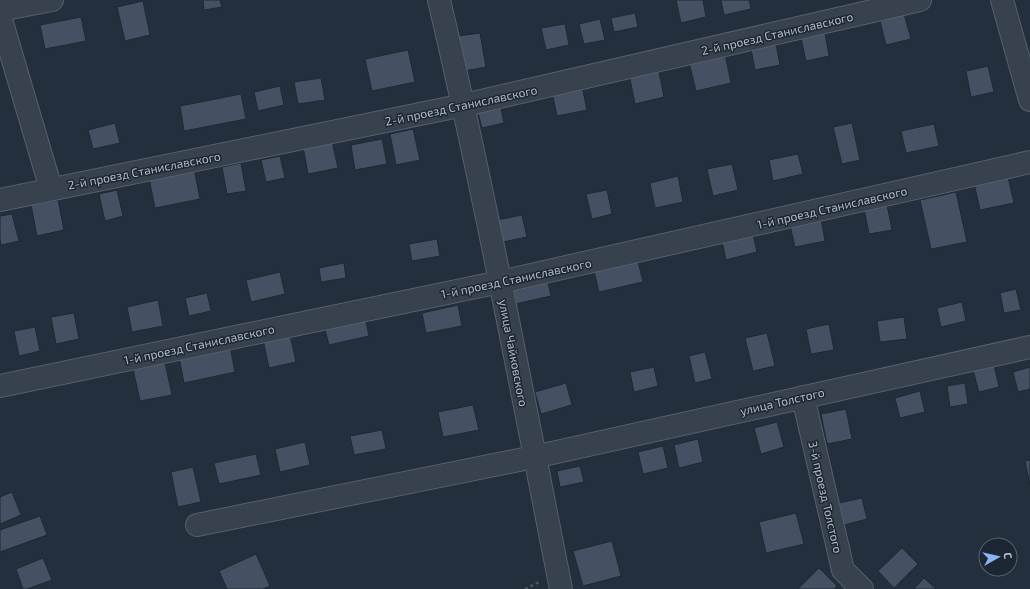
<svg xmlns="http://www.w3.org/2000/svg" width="1030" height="589" viewBox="0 0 1030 589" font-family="'Exo 2',sans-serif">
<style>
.building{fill:#455162;stroke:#1f2835}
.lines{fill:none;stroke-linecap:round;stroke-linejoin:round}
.minor-casing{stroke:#565f6c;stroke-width:24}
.path{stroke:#44595c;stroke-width:2.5;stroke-dasharray:3 3;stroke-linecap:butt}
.minor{stroke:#38414e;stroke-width:22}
.labels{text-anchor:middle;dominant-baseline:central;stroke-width:3;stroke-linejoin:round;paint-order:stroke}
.street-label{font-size:12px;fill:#b4bcc9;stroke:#1d2633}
</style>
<rect width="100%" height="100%" fill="#242f3e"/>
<g class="building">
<polygon points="203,0 220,0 222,7 204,10"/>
<polygon points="676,0 703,0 706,17 681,23"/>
<polygon points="721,0 749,0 751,9 724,15"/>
<polygon points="143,1 150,35 125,41 117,7"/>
<polygon points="635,13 638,27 614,32 611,18"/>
<polygon points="904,14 911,39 886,45 880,21"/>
<polygon points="81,17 86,41 45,49 40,25"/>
<polygon points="600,19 605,40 584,44 579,24"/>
<polygon points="565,24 569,45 546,50 541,28"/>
<polygon points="480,33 486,67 464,71 458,36"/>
<polygon points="825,33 829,56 806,61 801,38"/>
<polygon points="776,44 780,65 755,70 751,49"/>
<polygon points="408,50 415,82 372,91 365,59"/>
<polygon points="725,54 731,83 696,91 689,62"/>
<polygon points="988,66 994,92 971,97 966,71"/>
<polygon points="658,67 664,97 635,104 629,74"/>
<polygon points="321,78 325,100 298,104 294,82"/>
<polygon points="280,86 284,105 258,111 254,92"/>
<polygon points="582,86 587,110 557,116 552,92"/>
<polygon points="241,94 246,119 184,131 180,106"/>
<polygon points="500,103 504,123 482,128 477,109"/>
<polygon points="115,123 120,143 93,149 88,130"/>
<polygon points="852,123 860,160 842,164 833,127"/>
<polygon points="934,124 939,146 906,153 901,131"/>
<polygon points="413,129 420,160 396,165 390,134"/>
<polygon points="382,139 387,164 355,170 351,145"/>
<polygon points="332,141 338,168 308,174 303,147"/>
<polygon points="798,154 803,174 773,181 769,160"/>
<polygon points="280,156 285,178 266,182 261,160"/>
<polygon points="241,163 246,191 227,194 222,167"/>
<polygon points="732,164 738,190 713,196 707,169"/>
<polygon points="194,168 200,199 155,208 149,178"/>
<polygon points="678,176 683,202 655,208 650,183"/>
<polygon points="1008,177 1014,203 980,210 974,183"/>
<polygon points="117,190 123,216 105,221 99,194"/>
<polygon points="607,190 612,214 592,219 586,194"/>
<polygon points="956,192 967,242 931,249 920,200"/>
<polygon points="58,200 64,230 37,236 31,205"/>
<polygon points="887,205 892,230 869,234 864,209"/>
<polygon points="12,214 19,241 1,245 0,239 0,216"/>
<polygon points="522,215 527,237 503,242 497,220"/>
<polygon points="821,218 825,241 795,247 790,225"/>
<polygon points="753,234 757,252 726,260 722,241"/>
<polygon points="437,239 440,256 412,261 409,244"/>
<polygon points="637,257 643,282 599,292 593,267"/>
<polygon points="344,263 346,278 321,282 319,268"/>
<polygon points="280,272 285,294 251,302 246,280"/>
<polygon points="547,278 551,296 515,304 511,286"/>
<polygon points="1016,289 1021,310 1004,313 1000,293"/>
<polygon points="207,293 211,311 189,316 185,298"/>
<polygon points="158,300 163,326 132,332 127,307"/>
<polygon points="962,302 966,321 941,327 937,308"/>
<polygon points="458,305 462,326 426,333 422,313"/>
<polygon points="74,313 79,339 56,344 51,317"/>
<polygon points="365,317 369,336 329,345 324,326"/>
<polygon points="904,317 907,339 880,342 877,321"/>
<polygon points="829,324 834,350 811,354 806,329"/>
<polygon points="35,327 40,351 19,356 14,331"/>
<polygon points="767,333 775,366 753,371 745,338"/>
<polygon points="290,335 296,362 269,368 263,340"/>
<polygon points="230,347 235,372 184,383 179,357"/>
<polygon points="705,352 712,379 695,383 689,356"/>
<polygon points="164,358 172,395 140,401 132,364"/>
<polygon points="994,365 999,387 979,392 973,370"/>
<polygon points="654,367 658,386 634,392 630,372"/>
<polygon points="1030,367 1030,389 1018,392 1013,372"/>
<polygon points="566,383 572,405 541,414 535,392"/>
<polygon points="965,383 968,404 950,407 947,386"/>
<polygon points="920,391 925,412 900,418 895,398"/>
<polygon points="473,405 479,430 443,437 438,412"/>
<polygon points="846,409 852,439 827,444 821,414"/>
<polygon points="777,422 784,447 761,454 754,428"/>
<polygon points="382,430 386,449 354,455 350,436"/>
<polygon points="698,439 703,462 679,468 674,445"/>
<polygon points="305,442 310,465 280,472 275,449"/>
<polygon points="663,446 668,468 643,474 638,452"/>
<polygon points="256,454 261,475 219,484 214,463"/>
<polygon points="1030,460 1030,485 1025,461"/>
<polygon points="580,466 584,482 560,487 557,471"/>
<polygon points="193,467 201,502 178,507 171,472"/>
<polygon points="12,492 21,515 0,524 0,497"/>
<polygon points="862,498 867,519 844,525 839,503"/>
<polygon points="796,513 804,544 766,553 759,522"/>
<polygon points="40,516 47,535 0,552 0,530"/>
<polygon points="612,541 621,576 583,586 573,551"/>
<polygon points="902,548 918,564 894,588 878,571"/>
<polygon points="256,554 270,586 263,589 227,589 219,571"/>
<polygon points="43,558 52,580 27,589 23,589 16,569"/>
<polygon points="819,568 837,586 834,589 798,589"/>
<polygon points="924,578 936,589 914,589"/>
</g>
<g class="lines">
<defs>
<g id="minor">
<path d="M439,0C485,195 522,392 561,589"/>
<polyline points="1002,0 1030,100"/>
<polyline points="0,10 52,0"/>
<polyline points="0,16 51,189"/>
<polyline points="0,200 464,105 920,0"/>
<polyline points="0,386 500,282 1030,162"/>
<polyline points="803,397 843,570 862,589"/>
<polyline points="197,525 534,457 1030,347"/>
</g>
</defs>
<use href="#minor" class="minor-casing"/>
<polyline class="path" points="525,589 539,582"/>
<use href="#minor" class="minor"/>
</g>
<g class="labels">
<g class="street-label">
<text transform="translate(777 33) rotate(-13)">2-й проезд Станиславского</text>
<text transform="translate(461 105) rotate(-12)">2-й проезд Станиславского</text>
<text transform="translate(144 170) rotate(-11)">2-й проезд Станиславского</text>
<text transform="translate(832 207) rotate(-13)">1-й проезд Станиславского</text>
<text transform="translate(516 278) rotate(-12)">1-й проезд Станиславского</text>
<text transform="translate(199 344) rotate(-12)">1-й проезд Станиславского</text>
<text transform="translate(514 353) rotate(79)">улица Чайковского</text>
<text transform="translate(782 401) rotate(-13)">улица Толстого</text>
<text transform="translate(826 497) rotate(77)">3-й проезд Толстого</text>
</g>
</g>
<g transform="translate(998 557) rotate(82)"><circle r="19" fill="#1d2633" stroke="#59626f"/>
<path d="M0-3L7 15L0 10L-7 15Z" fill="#8ab4f8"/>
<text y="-6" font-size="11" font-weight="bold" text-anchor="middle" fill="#b4bcc9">С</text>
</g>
</svg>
